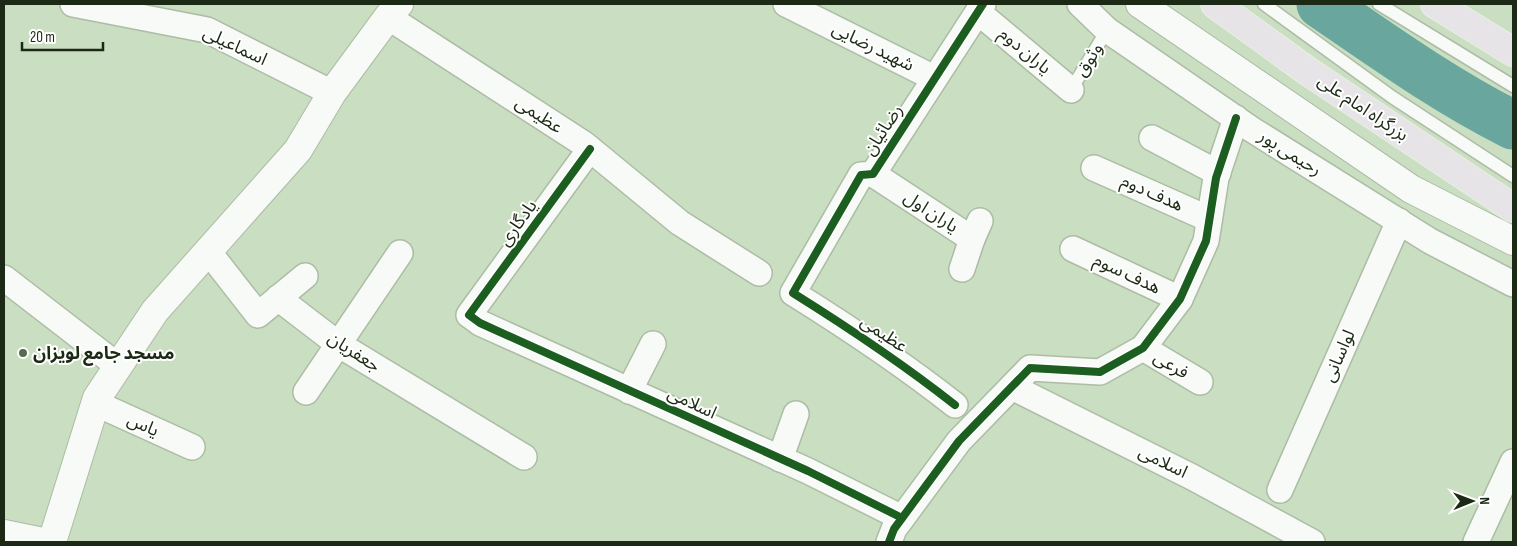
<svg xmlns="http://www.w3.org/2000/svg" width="1517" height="546" viewBox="0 0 1517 546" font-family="'Sofia Sans Condensed','Noto Sans Arabic',sans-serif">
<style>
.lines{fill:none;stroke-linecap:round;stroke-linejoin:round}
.river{stroke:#69a79e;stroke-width:49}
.service-casing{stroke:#acbca5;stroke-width:15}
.minor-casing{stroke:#acbca5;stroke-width:28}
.secondary-casing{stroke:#acbca5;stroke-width:30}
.trunk-casing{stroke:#e7f0e3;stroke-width:30}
.service{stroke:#f7faf6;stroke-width:12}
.minor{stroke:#f7faf6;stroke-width:25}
.secondary{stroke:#f7faf6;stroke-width:28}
.trunk{stroke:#e6e4e6;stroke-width:28}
.cycleway-casing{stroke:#fff;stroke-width:11}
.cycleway{stroke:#1b5e20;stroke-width:8}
.poi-dot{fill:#596951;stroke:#fff;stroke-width:2}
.labels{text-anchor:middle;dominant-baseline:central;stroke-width:4;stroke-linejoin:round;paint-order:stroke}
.street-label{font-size:18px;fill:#1c2a15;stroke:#fff}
.poi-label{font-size:18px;font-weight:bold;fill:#1c2a15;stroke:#fff;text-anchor:start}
</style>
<rect width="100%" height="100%" fill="#cadec1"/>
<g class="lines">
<path class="river" d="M1321,4C1384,47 1445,91 1513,125"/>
<defs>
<g id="service">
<polyline points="1264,4 1392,97 1513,176"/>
<polyline points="1379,4 1513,86"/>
<polyline points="1071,90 1107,30"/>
</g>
<g id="minor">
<polyline points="73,4 207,30 332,93"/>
<polyline points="786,4 934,78"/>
<polyline points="1080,4 1107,30 1251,129 1430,241 1513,284"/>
<polyline points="978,12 1071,90"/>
<polyline points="388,17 584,144 680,223 759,273"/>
<polyline points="1152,138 1218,173"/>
<polyline points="590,149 469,315 480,323 808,471 902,518"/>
<polyline points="1094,168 1209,219"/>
<polyline points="873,174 972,239 980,221"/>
<polyline points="1073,249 1180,299"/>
<polyline points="208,251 258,315 305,276"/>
<polyline points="962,269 972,239"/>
<polyline points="4,278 118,366"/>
<polyline points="278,298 338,344 524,457"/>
<polyline points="1143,348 1200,382"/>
<polyline points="1012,387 1192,477 1312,542"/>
<polyline points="629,391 653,344"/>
<polyline points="306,392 400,253"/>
<polyline points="95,403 192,447"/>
<path d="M955,405C903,364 849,328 793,293L861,175L873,174L983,4"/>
<polyline points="780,459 796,414"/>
<polyline points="1280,490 1399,221"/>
<polyline points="889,542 894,529 959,441 1030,368 1100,372 1143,348 1180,299 1206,241 1216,178 1236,118"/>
<polyline points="1476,542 1513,462"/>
</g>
<g id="secondary">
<polyline points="1140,4 1411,189 1513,241"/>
<polyline points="4,534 43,542"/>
<polyline points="52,542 97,398 155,311 298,150 332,93 388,17 399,4"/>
</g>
<g id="trunk">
<polyline points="1215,4 1306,70 1513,208"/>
<polyline points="1435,4 1513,52"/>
</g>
</defs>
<use href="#service" class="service-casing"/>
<use href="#minor" class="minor-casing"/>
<use href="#secondary" class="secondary-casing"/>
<use href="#trunk" class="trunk-casing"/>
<use href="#service" class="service"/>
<use href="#minor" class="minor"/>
<use href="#secondary" class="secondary"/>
<use href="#trunk" class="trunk"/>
<defs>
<g id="cycleway">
<polyline points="590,149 469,315 480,323 808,471 902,518"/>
<path d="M955,405C903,364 849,328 793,293L861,175L873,174L983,4"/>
<polyline points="889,542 894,529 959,441 1030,368 1100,372 1143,348 1180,299 1206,241 1216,178 1236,118"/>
</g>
</defs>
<use href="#cycleway" class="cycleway-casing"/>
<use href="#cycleway" class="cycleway"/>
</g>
<circle class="poi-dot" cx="23" cy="353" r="5"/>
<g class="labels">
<g class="street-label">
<text transform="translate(235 46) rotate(25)">اسماعیلی</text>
<text transform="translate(873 47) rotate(26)">شهید رضایی</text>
<text transform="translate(1025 51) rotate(40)">یاران دوم</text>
<text transform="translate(1089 60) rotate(-59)">وثوق</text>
<text transform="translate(1363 108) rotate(34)">بزرگراه امام علی</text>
<text transform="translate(539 115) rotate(33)">عظیمی</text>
<text transform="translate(883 130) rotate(-57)">رضائیان</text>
<text transform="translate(1290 153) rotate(32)">رحیمی پور</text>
<text transform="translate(1152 193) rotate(24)">هدف دوم</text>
<text transform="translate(931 212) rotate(33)">یاران اول</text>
<text transform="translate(518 223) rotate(-54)">یادگاری</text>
<text transform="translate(1127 274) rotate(25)">هدف سوم</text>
<text transform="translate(884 334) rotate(34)">عظیمی</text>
<text transform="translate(354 352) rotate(33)">جعفریان</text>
<text transform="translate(1339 356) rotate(-66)">لواسانی</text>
<text transform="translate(1171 365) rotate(31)">فرعی</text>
<text transform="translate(692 403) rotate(25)">اسلامی</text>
<text transform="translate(143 425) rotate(24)">یاس</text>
<text transform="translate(1163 462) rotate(26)">اسلامی</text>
</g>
<g class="poi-label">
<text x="33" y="353">مسجد جامع لویزان</text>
</g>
</g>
<rect width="1517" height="546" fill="none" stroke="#1c2a15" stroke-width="10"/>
<g transform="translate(1472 501) rotate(89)" stroke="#ffffff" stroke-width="4" paint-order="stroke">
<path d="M0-4L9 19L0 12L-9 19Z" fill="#1c2a15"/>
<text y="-8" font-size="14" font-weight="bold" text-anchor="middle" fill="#1c2a15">N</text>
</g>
<path d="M22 42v8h81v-8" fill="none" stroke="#1c2a15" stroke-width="2.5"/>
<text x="30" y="42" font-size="15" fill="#1c2a15" stroke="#ffffff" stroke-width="4" paint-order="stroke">20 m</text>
</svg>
